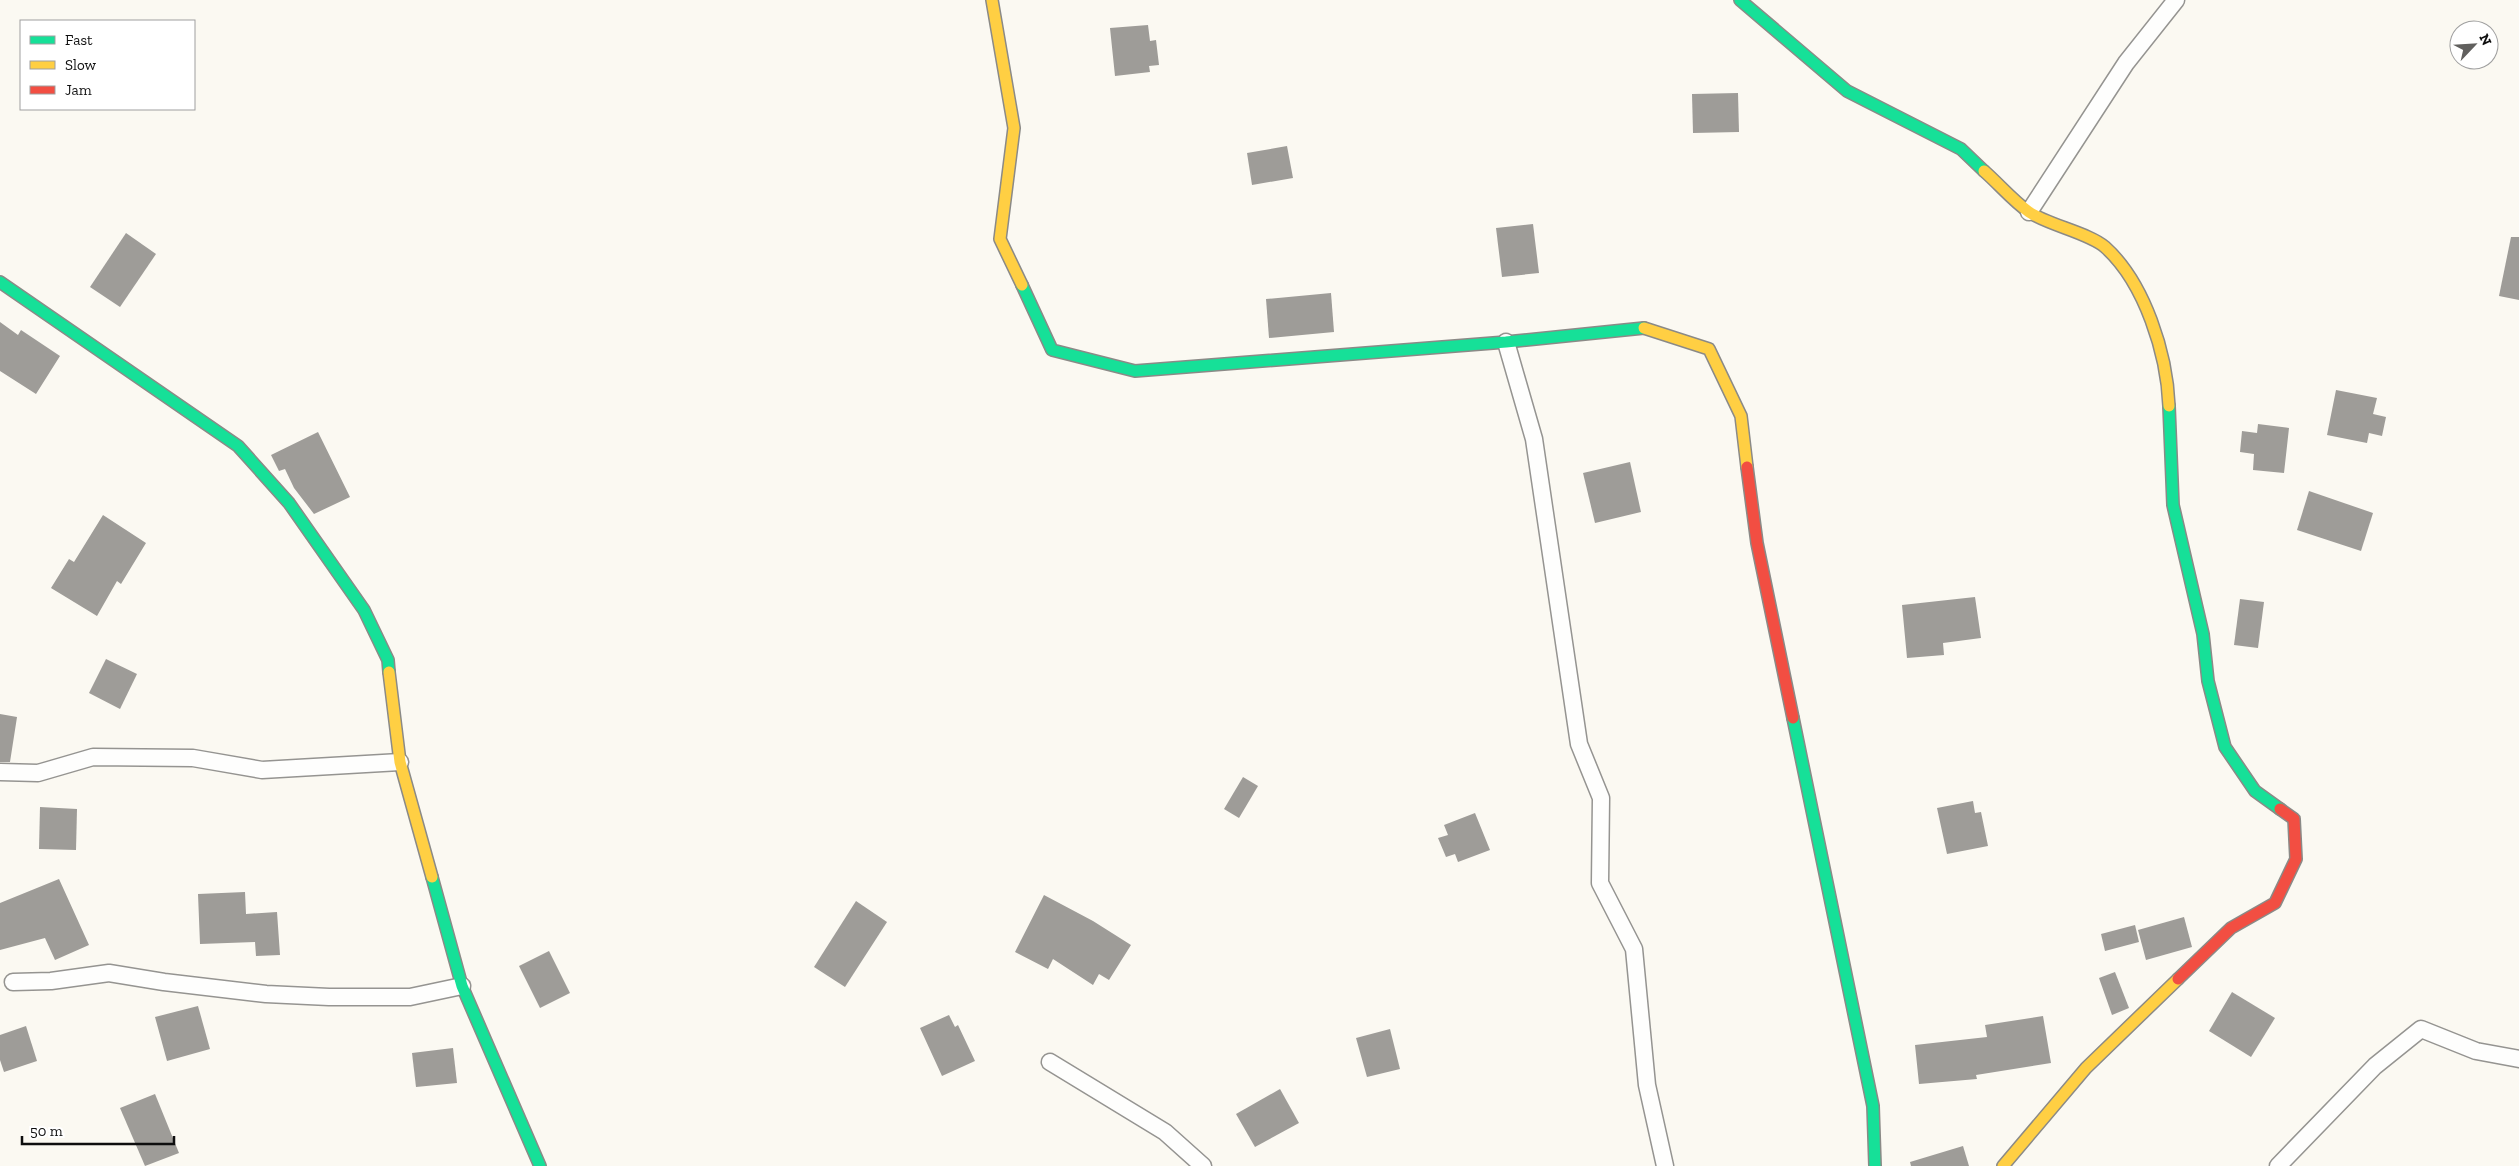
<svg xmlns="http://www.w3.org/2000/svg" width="2519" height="1166" viewBox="0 0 2519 1166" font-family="'Zilla Slab',serif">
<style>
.building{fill:#9e9c98}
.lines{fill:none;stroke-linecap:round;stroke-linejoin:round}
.street-casing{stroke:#959491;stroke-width:19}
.fast-casing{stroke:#8b8a87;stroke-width:14}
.slow-casing{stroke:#8b8a87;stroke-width:14}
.jam-casing{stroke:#8b8a87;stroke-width:14}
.street{stroke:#fefefd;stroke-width:16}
.fast{stroke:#16e098;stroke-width:11}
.slow{stroke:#ffcf43;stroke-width:11}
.jam{stroke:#f24e42;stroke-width:11}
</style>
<rect width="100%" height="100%" fill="#fbf9f2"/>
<g class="building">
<polygon points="1148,25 1150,41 1156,40 1159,65 1149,66 1150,72 1115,76 1110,28"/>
<polygon points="1738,93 1739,132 1693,133 1692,94"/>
<polygon points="1287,146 1293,178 1252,185 1247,153"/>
<polygon points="1533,224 1539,273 1502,277 1496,228"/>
<polygon points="126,233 156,254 120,307 90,287"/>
<polygon points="2511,237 2519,237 2519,300 2499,296"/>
<polygon points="1331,293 1334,332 1269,338 1266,299"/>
<polygon points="0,322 18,335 21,330 60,356 36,394 0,371"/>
<polygon points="2336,390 2377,398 2373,414 2386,417 2382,436 2369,433 2367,443 2327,435"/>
<polygon points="2258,424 2289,428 2284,473 2253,470 2254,454 2240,452 2242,431 2257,433"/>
<polygon points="318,432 350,497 314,514 294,488 285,469 279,471 271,455"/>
<polygon points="1630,462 1641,512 1595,523 1583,473"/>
<polygon points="2309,491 2373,513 2361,551 2297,530"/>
<polygon points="103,515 146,543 121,584 117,581 97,616 51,588 69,559 74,562"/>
<polygon points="1975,597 1981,638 1943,643 1944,655 1907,658 1902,605"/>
<polygon points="2240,599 2264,602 2258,648 2234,645"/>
<polygon points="106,659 137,674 120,709 89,693"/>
<polygon points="0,714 17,717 10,762 0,762"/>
<polygon points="1243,777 1258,786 1239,818 1224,809"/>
<polygon points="1973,801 1975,813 1981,812 1988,846 1947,854 1937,808"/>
<polygon points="40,807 77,809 76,850 39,849"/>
<polygon points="1475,813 1490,850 1458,862 1455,854 1446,857 1438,838 1448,835 1444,825"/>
<polygon points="59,879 89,945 55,960 45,938 0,950 0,903"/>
<polygon points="245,892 246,914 277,912 280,955 256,956 255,942 200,944 198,894"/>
<polygon points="1044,895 1093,921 1131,945 1109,980 1099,974 1093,985 1053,959 1048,969 1015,952"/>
<polygon points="856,901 887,922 845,987 814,967"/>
<polygon points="2184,917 2192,947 2146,960 2138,930"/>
<polygon points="2135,925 2139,942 2105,951 2101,934"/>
<polygon points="549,951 570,993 540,1008 519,966"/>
<polygon points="2115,972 2129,1008 2112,1015 2099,978"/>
<polygon points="2232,992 2275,1018 2251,1057 2209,1031"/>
<polygon points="198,1006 210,1049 167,1061 155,1017"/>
<polygon points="949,1015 955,1027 958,1025 975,1061 942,1076 920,1028"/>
<polygon points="2043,1016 2051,1063 1976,1075 1977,1079 1919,1084 1915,1045 1987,1037 1985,1025"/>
<polygon points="26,1026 37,1061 4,1072 0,1060 0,1035"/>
<polygon points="1390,1029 1400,1069 1367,1077 1356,1038"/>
<polygon points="453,1048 457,1083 416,1087 412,1053"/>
<polygon points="1280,1089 1299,1123 1255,1147 1236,1114"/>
<polygon points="155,1094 179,1153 145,1166 120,1108"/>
<polygon points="1963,1146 1969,1166 1911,1166 1910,1162"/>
</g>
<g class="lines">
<defs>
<g id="street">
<polyline points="2029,212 2126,63 2176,0"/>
<polyline points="1506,342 1534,439 1579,744 1601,798 1600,883 1634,949 1647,1085 1665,1166"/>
<polyline points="0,772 38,773 93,757 193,758 262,770 400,762"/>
<polyline points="13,982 51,981 109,973 164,982 266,994 329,997 410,997 462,986"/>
<polyline points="1050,1062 1165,1132 1203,1166"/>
<polyline points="2278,1166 2375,1066 2421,1029 2476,1051 2519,1059"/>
</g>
<g id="fast">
<polyline points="1740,0 1847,91 1961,149 1984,171"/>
<polyline points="0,282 238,446 289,503 364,610 388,660 389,672"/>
<polyline points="1022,285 1052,350 1135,371 1506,342 1644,328"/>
<polyline points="2169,406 2173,505 2203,634 2208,681 2225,747 2255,791 2280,809"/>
<polyline points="1793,718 1873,1106 1875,1166"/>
<polyline points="432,877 462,986 540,1166"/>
</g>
<g id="slow">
<polyline points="992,0 1014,128 1000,239 1022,285"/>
<path d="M1984,171C1999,184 2013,201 2029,212C2048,225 2089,233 2105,247C2145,283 2167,354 2169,406"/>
<polyline points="1644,328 1709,349 1741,416 1747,467"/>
<polyline points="389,672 400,762 432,877"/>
<polyline points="2003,1166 2086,1068 2178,979"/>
</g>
<g id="jam">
<polyline points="1747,467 1757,543 1793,718"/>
<polyline points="2178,979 2231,928 2275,903 2296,859 2294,819 2280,809"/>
</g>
</defs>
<use href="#street" class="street-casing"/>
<use href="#fast" class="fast-casing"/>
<use href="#slow" class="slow-casing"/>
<use href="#jam" class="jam-casing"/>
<use href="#street" class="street"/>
<use href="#fast" class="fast"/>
<use href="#slow" class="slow"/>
<use href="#jam" class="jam"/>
</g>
<rect x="20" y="20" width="175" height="90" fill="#ffffff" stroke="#9f9f9f"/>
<rect x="30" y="36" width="25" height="8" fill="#16e098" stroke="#9f9f9f"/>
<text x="65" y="45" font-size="15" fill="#0e0e0e">Fast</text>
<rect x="30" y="61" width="25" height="8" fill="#ffcf43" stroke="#9f9f9f"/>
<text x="65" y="70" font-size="15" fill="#0e0e0e">Slow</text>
<rect x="30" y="86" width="25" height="8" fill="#f24e42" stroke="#9f9f9f"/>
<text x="65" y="95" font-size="15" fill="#0e0e0e">Jam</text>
<g transform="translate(2474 45) rotate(65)"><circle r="24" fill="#ffffff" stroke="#9f9f9f"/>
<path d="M0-4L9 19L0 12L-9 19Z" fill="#61605e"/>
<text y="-8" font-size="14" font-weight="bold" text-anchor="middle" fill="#0e0e0e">N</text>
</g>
<path d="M22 1136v8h152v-8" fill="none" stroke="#0e0e0e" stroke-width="2.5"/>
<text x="30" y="1136" font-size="15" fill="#0e0e0e" stroke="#ffffff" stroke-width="4" paint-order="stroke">50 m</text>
</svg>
